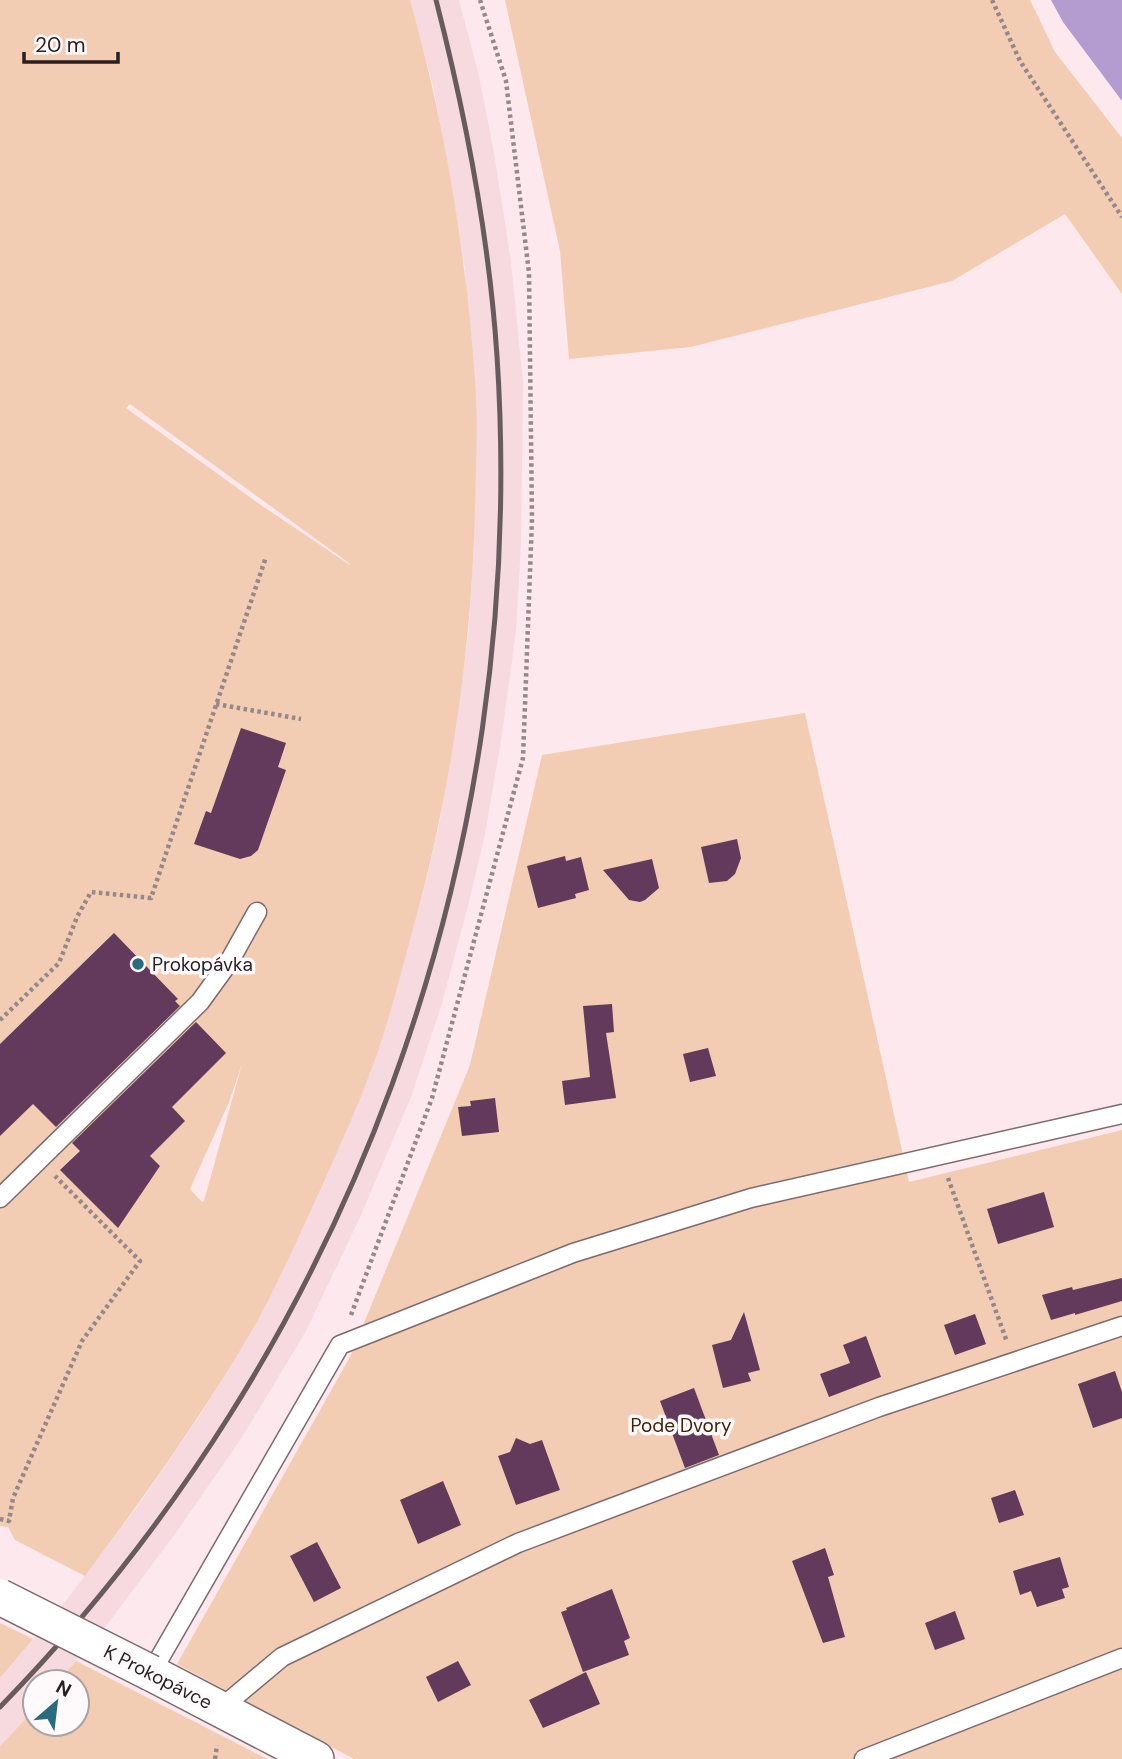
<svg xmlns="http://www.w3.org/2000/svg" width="1122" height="1759" viewBox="0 0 1122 1759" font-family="'DM Sans',sans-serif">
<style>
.built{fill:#f7d9e0}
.green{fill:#f2cdb3;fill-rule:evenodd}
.water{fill:#b49cd0}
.building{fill:#63395c}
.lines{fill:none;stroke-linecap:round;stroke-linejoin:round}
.lane-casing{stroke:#7c6a6e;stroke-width:21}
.street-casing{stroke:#7c6a6e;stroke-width:38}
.path{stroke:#95878a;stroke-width:4.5;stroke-dasharray:3.5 3.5;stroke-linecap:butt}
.lane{stroke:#fff;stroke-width:18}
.street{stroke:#fff;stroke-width:35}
.rail{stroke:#675b5e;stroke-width:5}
.street-bridge-casing{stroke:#7c6a6e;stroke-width:38;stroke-linecap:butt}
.street-bridge{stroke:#fff;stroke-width:35}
.poi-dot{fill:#2a6c7f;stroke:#fefafb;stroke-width:2.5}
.labels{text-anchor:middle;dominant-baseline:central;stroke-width:7;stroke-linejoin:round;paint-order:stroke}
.poi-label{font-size:19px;fill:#271f21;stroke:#fefafb;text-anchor:start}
.park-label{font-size:19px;fill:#432204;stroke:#fefafb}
.street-label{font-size:19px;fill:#271f21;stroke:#fefafb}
</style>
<rect width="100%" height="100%" fill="#fde8ed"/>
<polygon class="built" points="410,0 459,0 479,76 494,153 511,262 523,382 521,544 516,631 501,741 485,834 469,902 442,1003 411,1097 361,1215 306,1331 242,1437 180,1527 106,1626 58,1682 35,1682 35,1709 0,1746 0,1678 69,1597 142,1500 203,1411 265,1308 318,1196 367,1081 397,989 424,890 439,825 455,734 469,627 474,542 465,268 447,161 433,86"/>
<g class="green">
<path d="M0,0H410C445,124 466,252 475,380C478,422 476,464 475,506C472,652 450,797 411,937C398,985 385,1035 367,1081C357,1108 345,1133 334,1159C320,1192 304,1225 289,1258C280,1276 272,1294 263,1311C211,1404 149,1490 85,1576L15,1540L8,1527L0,1526ZM130,404L349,563L350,565L258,503L126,408ZM242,1064L204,1201L202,1202L190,1189L229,1102Z"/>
<polygon points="505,0 1030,0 1055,52 1122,138 1122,294 1065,214 952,281 691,347 569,359 560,251"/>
<polygon points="805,713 909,1182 1122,1130 1122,1759 354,1759 177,1664 350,1357 470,1065 542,755"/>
<polygon points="0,1623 33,1639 0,1678"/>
<polygon points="76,1661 267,1759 0,1759 0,1746 35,1709 35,1724 77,1724 77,1682 58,1682"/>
</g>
<polygon class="water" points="1051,0 1122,0 1122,101 1063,22"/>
<g class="building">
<polygon points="241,728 286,743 278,767 286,770 258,850 251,856 240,859 194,844 206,811 211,813"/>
<polygon points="737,839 741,858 735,874 727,881 709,883 701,847"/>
<polygon points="565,856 566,861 581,857 589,890 575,894 576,898 538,908 527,866"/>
<polygon points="652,859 659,888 645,900 640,902 629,900 603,870"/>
<polygon points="114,933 178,999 175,1001 180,1006 56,1127 33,1104 0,1136 0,1044"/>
<polygon points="612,1004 614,1032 606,1033 616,1098 565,1105 562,1081 590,1077 583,1006"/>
<polygon points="196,1022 226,1053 172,1107 185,1121 150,1156 160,1166 118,1228 60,1170 80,1151 72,1143"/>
<polygon points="708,1048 716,1076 690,1082 683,1054"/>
<polygon points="495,1098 499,1132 462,1136 458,1107 471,1106 470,1101"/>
<polygon points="1044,1192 1054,1227 998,1244 987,1209"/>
<polygon points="1122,1278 1122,1301 1075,1315 1075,1313 1051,1320 1042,1295 1072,1287 1073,1290"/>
<polygon points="744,1312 760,1370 748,1373 751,1381 723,1388 712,1345 731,1340"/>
<polygon points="975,1314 986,1344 955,1355 944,1325"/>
<polygon points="866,1336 881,1377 829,1397 820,1374 850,1363 843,1345"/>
<polygon points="1115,1371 1122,1392 1122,1418 1093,1428 1078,1384"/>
<polygon points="694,1388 719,1455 685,1468 660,1401"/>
<polygon points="516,1438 530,1444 542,1440 560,1490 516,1505 498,1456 510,1452"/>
<polygon points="443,1481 461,1525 418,1544 400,1500"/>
<polygon points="1015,1490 1024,1515 999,1523 991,1498"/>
<polygon points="317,1542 341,1588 314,1602 290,1556"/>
<polygon points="825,1548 834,1575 828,1577 845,1637 823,1643 792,1561"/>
<polygon points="1060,1557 1069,1587 1062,1589 1065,1598 1037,1607 1031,1591 1020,1595 1013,1571"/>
<polygon points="612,1589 630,1638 624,1641 629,1655 583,1672 561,1612 567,1610 566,1608"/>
<polygon points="955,1611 965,1639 935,1650 925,1623"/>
<polygon points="458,1661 471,1685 438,1702 426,1677"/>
<polygon points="586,1672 600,1704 543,1728 529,1700"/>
</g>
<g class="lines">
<defs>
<g id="lane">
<polyline points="0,1198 200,1002 229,962 257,912"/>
<polyline points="151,1673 340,1345 573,1253 751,1198 1122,1114"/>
<polyline points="220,1709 282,1657 518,1543 879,1407 1122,1326"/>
<polyline points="864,1759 1122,1658"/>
</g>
<polyline id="street" points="151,1673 316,1759"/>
</defs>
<use href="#lane" class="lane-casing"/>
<use href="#street" class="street-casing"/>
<g class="path">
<polyline points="992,0 1020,61 1122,217"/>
<polyline points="216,704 301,719"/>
<polyline points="0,1020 59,963 77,917 91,892 151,898 266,557"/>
<polyline points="948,1178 1007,1342"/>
<polyline points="351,1315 432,1098 523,758 532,519 529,273 506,81 480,0"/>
<polyline points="0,1519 9,1521 13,1498 82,1341 140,1261 55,1176"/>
<polyline points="215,1759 217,1745"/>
</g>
<use href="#lane" class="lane"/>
<use href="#street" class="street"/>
<path class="rail" d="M0,1707C350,1348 530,856 497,356C489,235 466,117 436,0"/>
<defs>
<polyline id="street-bridge" points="0,1597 151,1673"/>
</defs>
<use href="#street-bridge" class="street-bridge-casing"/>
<use href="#street-bridge" class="street-bridge"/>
</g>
<circle class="poi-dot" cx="138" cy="964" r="7"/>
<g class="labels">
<g class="poi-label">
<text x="152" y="964">Prokopávka</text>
</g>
<g class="park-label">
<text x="681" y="1425">Pode Dvory</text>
</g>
<g class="street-label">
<text transform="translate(158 1677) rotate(27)">K Prokopávce</text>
</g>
</g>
<g transform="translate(56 1703) rotate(28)"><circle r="33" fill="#fefafb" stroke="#a8a2a4" stroke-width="2"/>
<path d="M0-5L12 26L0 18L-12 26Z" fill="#2a6c7f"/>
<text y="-10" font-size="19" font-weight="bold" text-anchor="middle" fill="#271f21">N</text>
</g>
<path d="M24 52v10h94v-10" fill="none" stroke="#271f21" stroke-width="3.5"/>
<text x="35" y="52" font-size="21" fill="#271f21" stroke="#fefafb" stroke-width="5" paint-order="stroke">20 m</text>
</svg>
